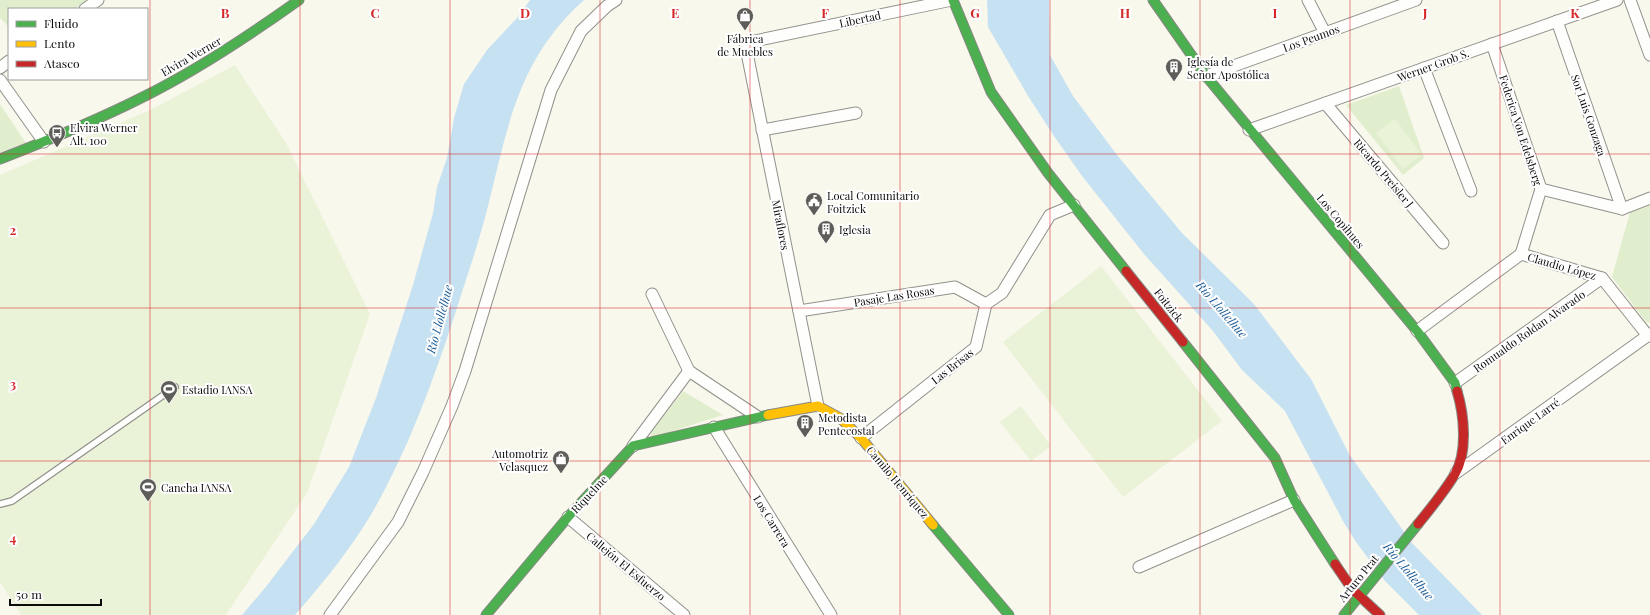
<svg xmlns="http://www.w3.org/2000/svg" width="1650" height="615" viewBox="0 0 1650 615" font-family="'Playfair Display',serif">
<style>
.green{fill:#e0eece}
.pitch{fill:#eaf2d8}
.water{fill:#c6e1f1}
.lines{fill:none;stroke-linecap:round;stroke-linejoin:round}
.lane-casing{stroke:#92918c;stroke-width:8}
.street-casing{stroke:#92918c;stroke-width:13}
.fast-casing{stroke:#888883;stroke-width:11}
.slow-casing{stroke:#888883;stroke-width:11}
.jam-casing{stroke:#888883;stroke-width:11}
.lane{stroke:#fefefc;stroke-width:5.5}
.street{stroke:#fefefc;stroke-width:11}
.fast{stroke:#4caf50;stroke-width:9}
.slow{stroke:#ffc107;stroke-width:9}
.jam{stroke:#c62828;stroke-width:9}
.grid{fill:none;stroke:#d62828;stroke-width:1;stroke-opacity:0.55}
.labels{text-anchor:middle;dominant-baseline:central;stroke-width:4;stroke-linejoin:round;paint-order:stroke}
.street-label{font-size:11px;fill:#0a0a0a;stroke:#fff}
.poi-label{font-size:11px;fill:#0a0a0a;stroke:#fff;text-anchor:start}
.water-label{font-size:12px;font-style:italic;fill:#1b5b95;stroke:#fff}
.grid-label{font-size:13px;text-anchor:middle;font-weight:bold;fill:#d62828;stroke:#fff;stroke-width:4;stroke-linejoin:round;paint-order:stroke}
</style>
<rect width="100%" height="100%" fill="#f9f8ed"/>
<g class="green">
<polygon points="0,0 88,0 74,9 9,9 9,27 0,18"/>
<polygon points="1399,86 1424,158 1403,175 1346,105"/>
<polygon points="0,104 26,143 0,153"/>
<polygon points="1650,205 1650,323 1646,322 1612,277 1630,212"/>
<polygon points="683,391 723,415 654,437 650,434"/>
</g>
<g class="pitch">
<polygon points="235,65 286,143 370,314 307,493 226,615 21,615 0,582 0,175 152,109"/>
<polygon points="1395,119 1422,155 1403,169 1376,133"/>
<polygon points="1101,266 1222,421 1123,497 1003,342"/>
<polygon points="1021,406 1051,446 1031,461 1000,422"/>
</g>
<g class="water">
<path d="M530,0H584C518,59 508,126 488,206C481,234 472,262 463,289C439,365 412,443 372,513C350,550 323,583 295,615H242L265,588L314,524L349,467L376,398L413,285L433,213L437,187L447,158L454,118L464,84L487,50L517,18Z"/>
<polygon points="987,0 1049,0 1050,55 1073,96 1117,155 1182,233 1254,304 1311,379 1349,454 1412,543 1482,615 1419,615 1385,581 1356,542 1343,521 1285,411 1242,370 1213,331 1144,254 1082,176 1054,136 1028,96 988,27"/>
</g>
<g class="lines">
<defs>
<polyline id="lane" points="0,504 12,501 175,387"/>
<g id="street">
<polyline points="1308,0 1325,33"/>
<polyline points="1630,0 1650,55"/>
<polyline points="85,9 98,0"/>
<polyline points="1557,21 1622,209"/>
<polyline points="0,68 9,61"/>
<polyline points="1424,68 1471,191"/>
<polyline points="1206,76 1416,0"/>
<polyline points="0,80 44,142"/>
<polyline points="1325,103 1443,243"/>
<polyline points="762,130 856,113"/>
<polyline points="1249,130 1617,0"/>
<polyline points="1541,189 1622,209 1650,198"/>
<polyline points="1521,254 1602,278 1648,336"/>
<polyline points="652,294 689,371 758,417"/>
<polyline points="799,311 955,287 986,304"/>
<polyline points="1417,331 1521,254 1541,189 1492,44"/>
<polyline points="1455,383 1602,278"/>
<polyline points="818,406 745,43 952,0"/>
<polyline points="714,427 831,615"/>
<polyline points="861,438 976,347 986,304 1002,293 1050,215 1074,205"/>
<polyline points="633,446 689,371"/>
<polyline points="1456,473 1650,334"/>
<polyline points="568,517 684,615"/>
<polyline points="1139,567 1294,500"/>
<polyline points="330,615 398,522 423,472 452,406 465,371 551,90 581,31 607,6 616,0"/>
</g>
<g id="fast">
<polyline points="953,0 991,92 1048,173 1126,271"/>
<polyline points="1153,0 1206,76 1417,331 1455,383 1457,391"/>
<path d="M0,159C49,140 98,120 145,96C199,69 250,35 299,0"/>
<polyline points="1183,342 1275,458 1294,500 1335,564"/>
<polyline points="933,525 1009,615"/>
<polyline points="486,615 568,517 633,446 768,415"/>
<polyline points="1344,615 1418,524"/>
</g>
<polyline id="slow" points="768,415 818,406 840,418 861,438 933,525"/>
<g id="jam">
<polyline points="1126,271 1183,342"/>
<path d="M1418,524C1431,508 1445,491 1455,474C1468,452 1464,414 1457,391"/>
<polyline points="1335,564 1352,589 1380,615"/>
</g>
</defs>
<use href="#lane" class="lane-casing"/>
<use href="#street" class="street-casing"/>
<use href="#fast" class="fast-casing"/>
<use href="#slow" class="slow-casing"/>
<use href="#jam" class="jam-casing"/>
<use href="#lane" class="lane"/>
<use href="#street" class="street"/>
<use href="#fast" class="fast"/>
<use href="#slow" class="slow"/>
<use href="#jam" class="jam"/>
</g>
<path class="grid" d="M150,0V615M300,0V615M450,0V615M600,0V615M750,0V615M900,0V615M1050,0V615M1200,0V615M1350,0V615M1500,0V615M0,154H1650M0,308H1650M0,461H1650"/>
<defs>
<symbol id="shop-pin" viewBox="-11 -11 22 30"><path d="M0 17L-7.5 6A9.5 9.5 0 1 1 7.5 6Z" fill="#5e5d59" stroke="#fff"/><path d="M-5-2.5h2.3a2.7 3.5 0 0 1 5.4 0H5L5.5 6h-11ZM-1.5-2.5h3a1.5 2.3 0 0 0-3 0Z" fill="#fff"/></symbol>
<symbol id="building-pin" viewBox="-11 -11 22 30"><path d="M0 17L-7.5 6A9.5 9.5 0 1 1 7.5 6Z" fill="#5e5d59" stroke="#fff"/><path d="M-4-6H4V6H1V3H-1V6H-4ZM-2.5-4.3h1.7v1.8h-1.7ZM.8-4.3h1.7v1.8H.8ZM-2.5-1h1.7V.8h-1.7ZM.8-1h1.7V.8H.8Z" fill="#fff"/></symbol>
<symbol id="bus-pin" viewBox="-11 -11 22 30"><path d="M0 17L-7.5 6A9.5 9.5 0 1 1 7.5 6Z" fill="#5e5d59" stroke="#fff"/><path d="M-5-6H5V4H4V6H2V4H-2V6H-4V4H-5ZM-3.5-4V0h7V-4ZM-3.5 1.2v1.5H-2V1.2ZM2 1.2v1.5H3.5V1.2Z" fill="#fff"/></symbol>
<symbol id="civic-pin" viewBox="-11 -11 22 30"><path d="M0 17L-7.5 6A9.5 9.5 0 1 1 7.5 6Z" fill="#5e5d59" stroke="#fff"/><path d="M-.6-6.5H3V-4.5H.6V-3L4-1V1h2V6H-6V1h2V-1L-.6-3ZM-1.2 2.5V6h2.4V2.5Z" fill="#fff"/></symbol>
<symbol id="stadium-pin" viewBox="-11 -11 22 30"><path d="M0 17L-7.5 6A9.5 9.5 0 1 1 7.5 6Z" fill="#5e5d59" stroke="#fff"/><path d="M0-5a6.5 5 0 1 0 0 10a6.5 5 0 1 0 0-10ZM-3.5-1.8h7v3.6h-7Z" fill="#fff"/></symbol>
</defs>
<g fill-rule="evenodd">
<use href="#shop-pin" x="735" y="6" width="20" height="27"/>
<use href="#building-pin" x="1164" y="57" width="20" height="27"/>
<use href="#bus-pin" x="47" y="123" width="20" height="27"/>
<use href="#civic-pin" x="804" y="191" width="20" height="27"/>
<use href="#building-pin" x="816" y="219" width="20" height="27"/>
<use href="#stadium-pin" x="159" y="379" width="20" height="27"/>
<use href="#building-pin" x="795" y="413" width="20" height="27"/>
<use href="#shop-pin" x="551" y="449" width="20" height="27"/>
<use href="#stadium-pin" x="138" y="477" width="20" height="27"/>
</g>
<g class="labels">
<g class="street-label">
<text transform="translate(860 19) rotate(-12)">Libertad</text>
<text transform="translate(1311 38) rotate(-20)">Los Peumos</text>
<text transform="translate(191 56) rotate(-30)">Elvira Werner</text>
<text transform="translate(1433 65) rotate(-20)">Werner Grob S.</text>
<text transform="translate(1589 115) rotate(71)">Sor Luis Gonzaga</text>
<text transform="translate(1521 130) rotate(72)">Federica Von Edelsberg</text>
<text transform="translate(1384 173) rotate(50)">Ricardo Preisler J</text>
<text transform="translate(1341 221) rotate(50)">Los Copihues</text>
<text transform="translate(781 225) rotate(79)">Miraflores</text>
<text transform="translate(1562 266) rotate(16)">Claudio López</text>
<text transform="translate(894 296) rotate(-9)">Pasaje Las Rosas</text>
<text transform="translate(1169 305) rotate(52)">Foitzick</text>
<text transform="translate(1529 331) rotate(-35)">Romualdo Roldan Alvarado</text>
<text transform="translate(952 366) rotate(-38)">Las Brisas</text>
<text transform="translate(1530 421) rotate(-36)">Enrique Larré</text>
<text transform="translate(898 482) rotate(50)">Camilo Henríquez</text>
<text transform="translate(589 494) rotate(-47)">Riquelme</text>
<text transform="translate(772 521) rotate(58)">Los Carrera</text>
<text transform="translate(626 566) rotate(40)">Callejón El Esfuerzo</text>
<text transform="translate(1358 578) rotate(-51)">Arturo Prat</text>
</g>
<g class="poi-label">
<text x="745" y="38" text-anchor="middle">Fábrica<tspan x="745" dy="13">de Muebles</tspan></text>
<text x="1187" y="61">Iglesía de<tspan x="1187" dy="13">Señor Apostólica</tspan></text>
<text x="70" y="127">Elvira Werner<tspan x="70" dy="13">Alt. 100</tspan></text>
<text x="827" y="195">Local Comunitario<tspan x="827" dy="13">Foitzick</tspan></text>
<text x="839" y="229">Iglesia</text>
<text x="182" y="389">Estadio IANSA</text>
<text x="818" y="417">Metodista<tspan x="818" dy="13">Pentecostal</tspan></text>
<text x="548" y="453" text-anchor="end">Automotriz<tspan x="548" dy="13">Velasquez</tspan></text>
<text x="161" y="487">Cancha IANSA</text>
</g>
<g class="water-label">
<text transform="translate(1222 309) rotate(49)">Río Llollelhue</text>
<text transform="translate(439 319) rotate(-75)">Río Llollelhue</text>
<text transform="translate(1409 571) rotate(50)">Río Llollelhue</text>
</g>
</g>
<g class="grid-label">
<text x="225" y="18">B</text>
<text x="375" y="18">C</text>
<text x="525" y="18">D</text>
<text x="675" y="18">E</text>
<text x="825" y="18">F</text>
<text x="975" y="18">G</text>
<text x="1125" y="18">H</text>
<text x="1275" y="18">I</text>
<text x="1425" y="18">J</text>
<text x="1575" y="18">K</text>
<text x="13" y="235">2</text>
<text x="13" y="389">3</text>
<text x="13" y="543">4</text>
</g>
<rect x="8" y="8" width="140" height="72" fill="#ffffff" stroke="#9d9d9d"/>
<rect x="16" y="21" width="20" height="6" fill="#4caf50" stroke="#9d9d9d"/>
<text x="44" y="28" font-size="12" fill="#0a0a0a">Fluido</text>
<rect x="16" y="41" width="20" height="6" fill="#ffc107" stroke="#9d9d9d"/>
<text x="44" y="48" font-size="12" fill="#0a0a0a">Lento</text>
<rect x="16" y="61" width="20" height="6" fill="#c62828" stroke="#9d9d9d"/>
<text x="44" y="68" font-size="12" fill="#0a0a0a">Atasco</text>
<path d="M10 599v6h91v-6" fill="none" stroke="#0a0a0a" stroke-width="2"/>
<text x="16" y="599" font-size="12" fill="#0a0a0a" stroke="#ffffff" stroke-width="3" paint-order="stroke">50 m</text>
</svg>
